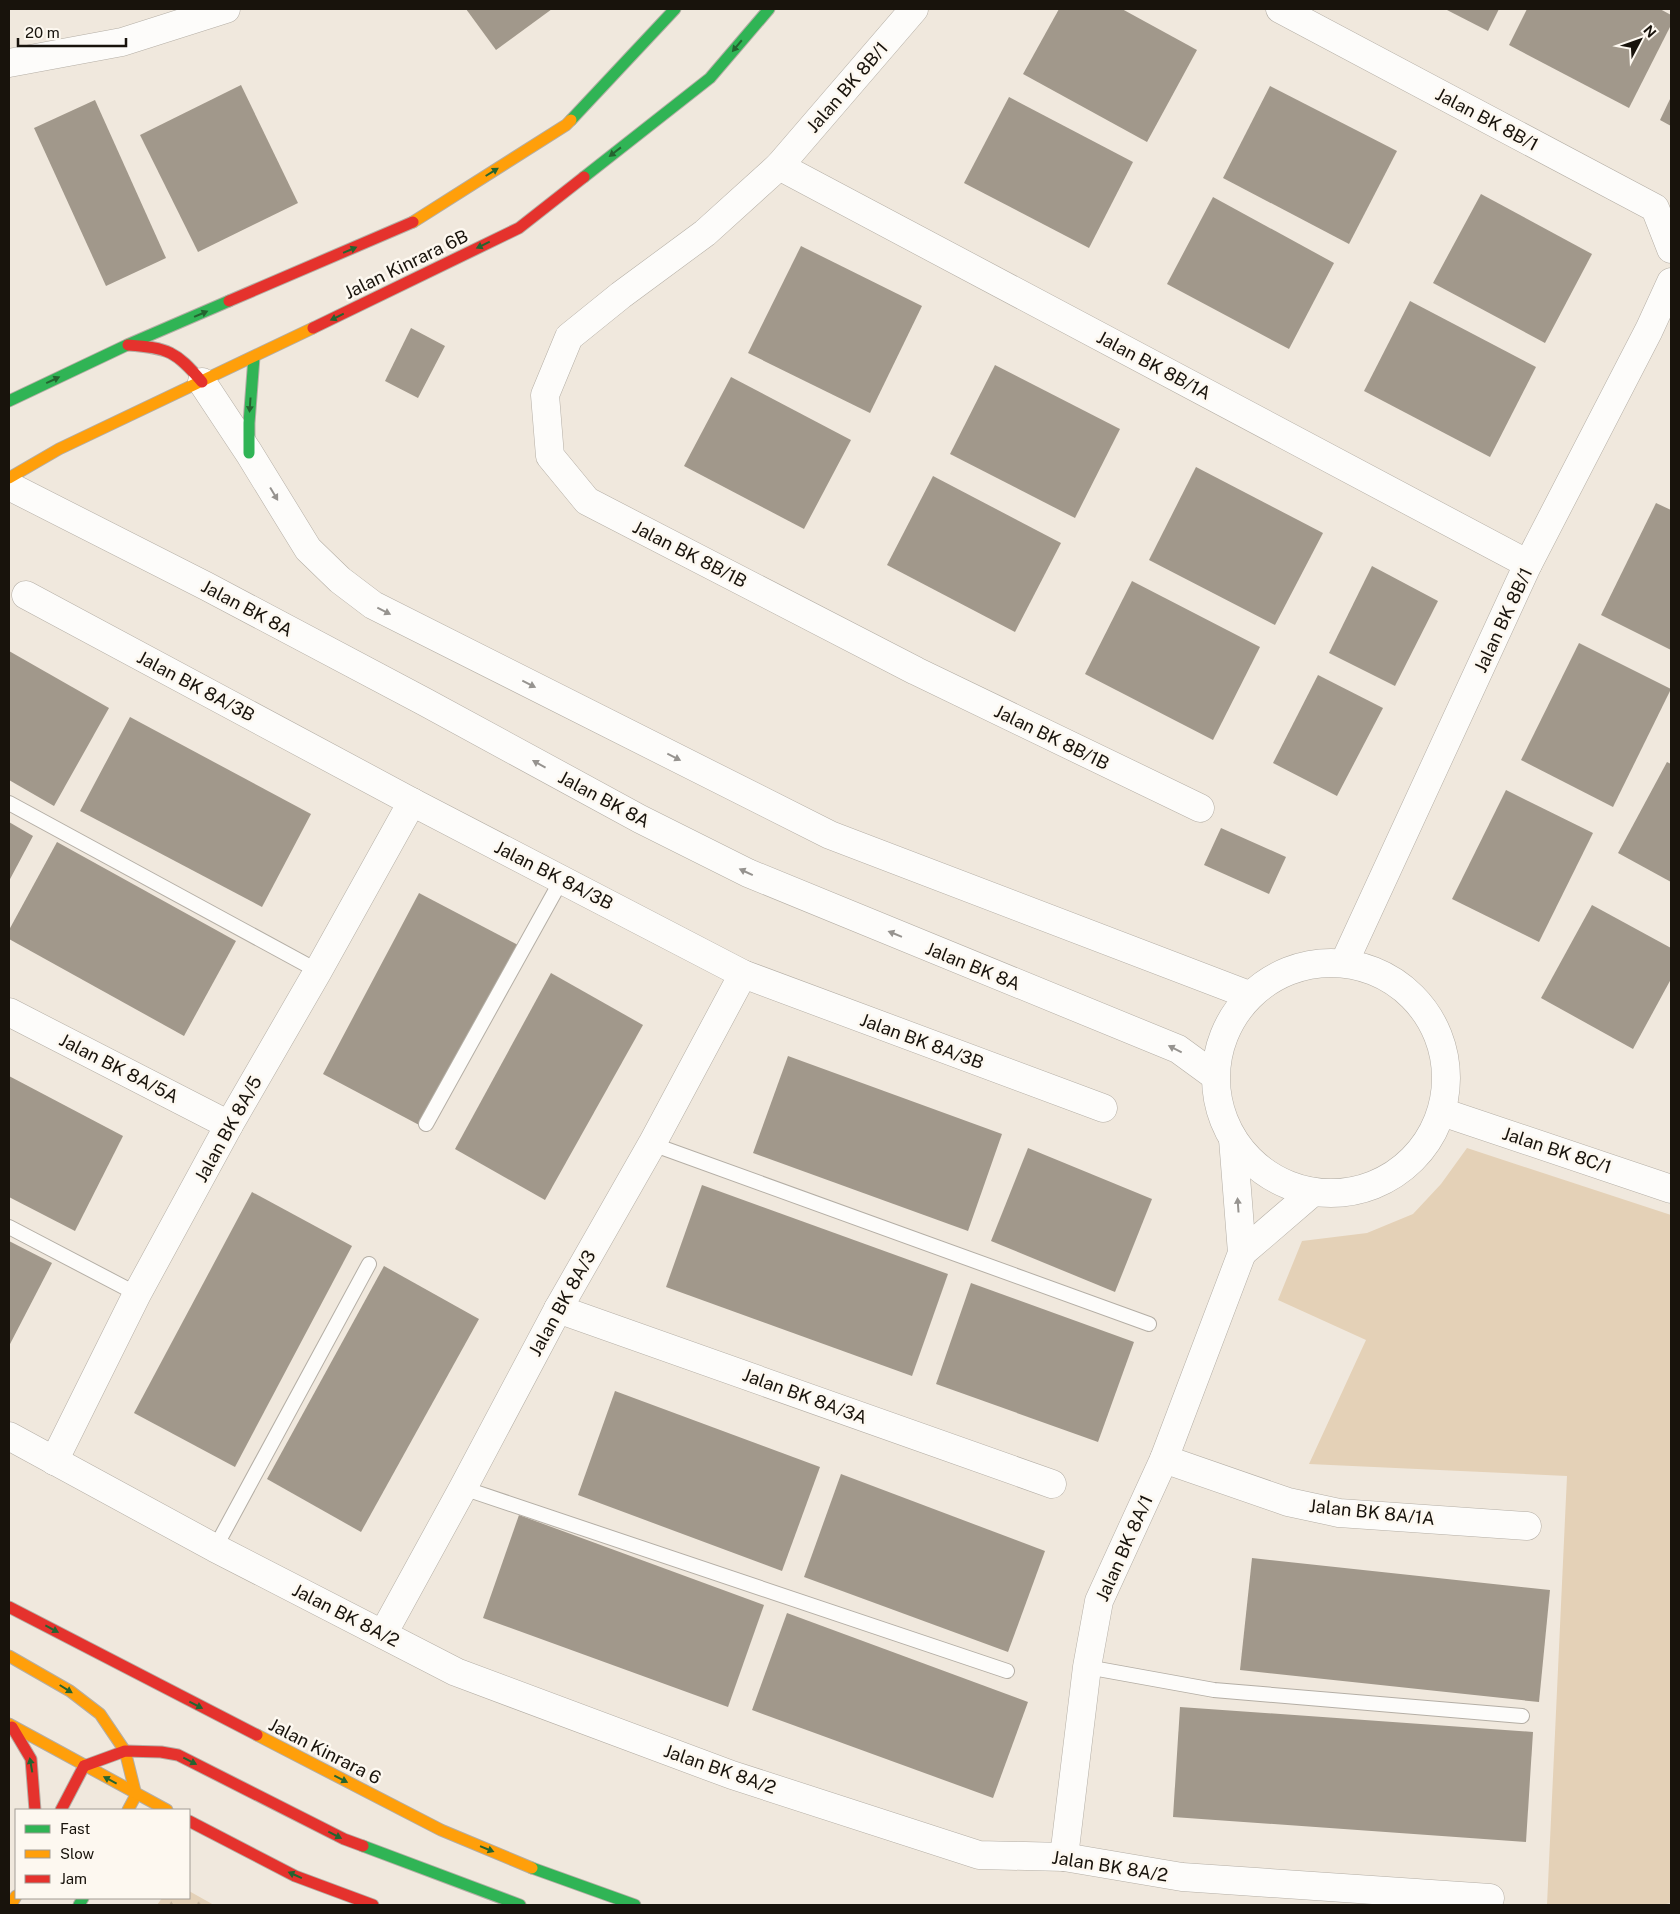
<svg xmlns="http://www.w3.org/2000/svg" width="1680" height="1914" viewBox="0 0 1680 1914" font-family="'Public Sans',sans-serif">
<style>
.forest{fill:url(#forest-firs)}
.park{fill:#e4d1b7}
.building{fill:#a1988b}
.lines{fill:none;stroke-linecap:round;stroke-linejoin:round}
.lane-casing{stroke:#b4aea5;stroke-width:16}
.street-casing{stroke:#b4aea5;stroke-width:29}
.fast-casing{stroke:#b4aea5;stroke-width:13}
.slow-casing{stroke:#b4aea5;stroke-width:13}
.jam-casing{stroke:#b4aea5;stroke-width:13}
.lane{stroke:#fdfcfa;stroke-width:14}
.street{stroke:#fdfcfa;stroke-width:28}
.fast{stroke:#30b455;stroke-width:11}
.slow{stroke:#ff9f0a;stroke-width:11}
.jam{stroke:#e5322d;stroke-width:11}
.oneway{fill:#246430}
.oneway2{fill:#96938f}
.labels{text-anchor:middle;dominant-baseline:central;stroke-width:5;stroke-linejoin:round;paint-order:stroke}
.street-label{font-size:18px;fill:#18130c;stroke:#fdf8f0}
</style>
<defs>
<pattern id="forest-firs" width="22" height="20" patternUnits="userSpaceOnUse" patternTransform="scale(1.25)"><rect width="22" height="20" fill="#e4d1b7"/><path d="M5 1l3.5 6h-7zM16 11l3.5 6h-7z" fill="#c3b39c"/></pattern>
</defs>
<rect width="100%" height="100%" fill="#f0e8dd"/>
<polygon class="forest" points="189,1891 214,1905 157,1905 162,1898 189,1898"/>
<polygon class="park" points="1467,1148 1671,1215 1671,1903 1661,1905 1547,1905 1567,1476 1309,1464 1366,1340 1278,1300 1302,1241 1367,1233 1413,1214 1441,1184"/>
<g class="building">
<polygon points="466,9 552,9 496,50"/>
<polygon points="1059,9 1122,9 1197,50 1147,142 1023,74"/>
<polygon points="1445,9 1499,9 1488,31"/>
<polygon points="1527,9 1660,9 1671,15 1671,25 1629,108 1509,45"/>
<polygon points="241,85 298,203 198,252 140,135"/>
<polygon points="1270,86 1397,151 1349,244 1223,178"/>
<polygon points="1009,97 1133,162 1089,248 964,183"/>
<polygon points="1671,97 1671,126 1660,120"/>
<polygon points="95,100 166,258 106,286 34,128"/>
<polygon points="1481,194 1592,254 1545,343 1433,283"/>
<polygon points="1213,197 1334,263 1289,349 1167,284"/>
<polygon points="801,246 922,306 870,413 748,353"/>
<polygon points="1410,301 1536,367 1490,457 1364,391"/>
<polygon points="411,328 445,346 418,398 385,381"/>
<polygon points="995,365 1120,429 1075,518 950,454"/>
<polygon points="731,377 851,440 804,529 684,466"/>
<polygon points="1196,467 1323,533 1275,625 1149,560"/>
<polygon points="933,476 1061,543 1015,632 887,565"/>
<polygon points="1656,503 1671,510 1671,650 1601,615"/>
<polygon points="1372,566 1438,601 1395,686 1329,653"/>
<polygon points="1132,581 1260,647 1213,740 1085,674"/>
<polygon points="1579,643 1671,689 1613,807 1521,760"/>
<polygon points="9,651 109,708 54,806 9,780"/>
<polygon points="1318,675 1383,708 1337,796 1273,763"/>
<polygon points="130,717 311,814 262,907 80,811"/>
<polygon points="1667,762 1671,764 1671,882 1618,853"/>
<polygon points="1506,790 1593,833 1539,942 1452,899"/>
<polygon points="9,822 33,836 9,881"/>
<polygon points="1221,828 1286,857 1269,894 1204,865"/>
<polygon points="57,842 236,941 184,1036 9,939 9,930"/>
<polygon points="419,893 518,945 421,1126 323,1074"/>
<polygon points="1592,905 1671,948 1671,979 1633,1049 1541,998"/>
<polygon points="551,973 643,1025 545,1200 455,1149"/>
<polygon points="788,1056 1002,1134 968,1231 753,1153"/>
<polygon points="9,1076 123,1136 75,1231 9,1197"/>
<polygon points="1028,1148 1152,1199 1115,1292 991,1241"/>
<polygon points="702,1185 948,1274 912,1376 666,1287"/>
<polygon points="252,1192 352,1246 235,1467 134,1413"/>
<polygon points="9,1241 52,1263 9,1346"/>
<polygon points="384,1266 479,1319 361,1532 267,1479"/>
<polygon points="971,1283 1134,1342 1098,1442 936,1384"/>
<polygon points="615,1391 820,1467 782,1571 578,1495"/>
<polygon points="841,1474 1045,1551 1008,1652 804,1577"/>
<polygon points="519,1515 764,1605 728,1707 483,1618"/>
<polygon points="1252,1558 1550,1590 1539,1702 1240,1670"/>
<polygon points="787,1613 1028,1702 993,1798 752,1710"/>
<polygon points="1180,1707 1533,1732 1526,1842 1173,1817"/>
</g>
<g class="lines">
<defs>
<g id="lane">
<polyline points="9,803 318,971"/>
<polyline points="426,1124 562,879"/>
<polyline points="652,1144 1149,1324"/>
<polyline points="9,1227 137,1294"/>
<polyline points="463,1488 1007,1671"/>
<polyline points="215,1548 369,1264"/>
<polyline points="1087,1667 1214,1690 1522,1716"/>
</g>
<g id="street">
<polyline points="914,9 779,166 705,233 621,295 569,337 545,395 550,456 587,501 916,671 1200,808"/>
<polyline points="1280,9 1655,208 1671,249"/>
<polyline points="9,63 122,42 226,9"/>
<polyline points="779,166 1528,564"/>
<polyline points="202,382 249,453 308,549 340,580 373,605 830,835 1249,995"/>
<polyline points="9,486 206,586 425,702 640,819 748,873 1178,1049 1215,1076"/>
<polyline points="26,595 412,802 743,974 1103,1108"/>
<polyline points="1344,963 1528,564 1649,330 1671,282"/>
<circle cx="1331" cy="1078" r="115"/>
<polyline points="9,1012 229,1125"/>
<polyline points="1442,1112 1671,1189"/>
<polyline points="1242,1253 1313,1192"/>
<polyline points="558,1309 1052,1484"/>
<polyline points="9,1436 215,1548 456,1672 732,1775 979,1855 1064,1857 1182,1877 1490,1898"/>
<polyline points="1164,1459 1288,1502 1339,1513 1527,1526"/>
<polyline points="54,1461 137,1294 229,1125 318,971 412,802"/>
<polyline points="383,1634 463,1488 558,1309 652,1144 743,974"/>
<polyline points="1064,1857 1087,1667 1099,1601 1164,1459 1242,1253 1233,1139"/>
</g>
<g id="fast">
<polyline points="571,120 675,9"/>
<polyline points="584,177 710,78 769,9"/>
<polyline points="9,401 127,345 229,301"/>
<polyline points="249,453 249,423 254,357"/>
<polyline points="363,1846 520,1905"/>
<polyline points="532,1868 635,1905"/>
<polyline points="79,1905 83,1898"/>
</g>
<g id="slow">
<polyline points="413,222 566,125 571,120"/>
<polyline points="9,478 59,449 313,328"/>
<polyline points="9,1656 70,1691 100,1714 125,1751 136,1795 128,1810"/>
<polyline points="9,1724 167,1810"/>
<polyline points="257,1735 441,1830 532,1868"/>
<polyline points="11,1905 16,1896"/>
</g>
<g id="jam">
<polyline points="229,301 413,222"/>
<polyline points="313,328 519,228 584,177"/>
<path d="M128,345C168,348 176,351 202,382"/>
<polyline points="9,1607 257,1735"/>
<polyline points="12,1727 31,1759 35,1810"/>
<polyline points="84,1766 125,1751 161,1752 178,1755 344,1839 363,1846"/>
<polyline points="61,1810 84,1766"/>
<polyline points="189,1821 295,1876 373,1905"/>
</g>
</defs>
<use href="#lane" class="lane-casing"/>
<use href="#street" class="street-casing"/>
<use href="#fast" class="fast-casing"/>
<use href="#slow" class="slow-casing"/>
<use href="#jam" class="jam-casing"/>
<use href="#lane" class="lane"/>
<use href="#street" class="street"/>
<use href="#fast" class="fast"/>
<use href="#slow" class="slow"/>
<use href="#jam" class="jam"/>
</g>
<defs><path id="oneway-solid" d="M-6-.8H1V-3.2L6.5 0L1 3.2V.8H-6Z" transform="scale(1.25)"/></defs>
<g class="oneway">
<use href="#oneway-solid" transform="translate(737 46) rotate(130)"/>
<use href="#oneway-solid" transform="translate(615 152) rotate(142)"/>
<use href="#oneway-solid" transform="translate(492 172) rotate(-32)"/>
<use href="#oneway-solid" transform="translate(483 245) rotate(154)"/>
<use href="#oneway-solid" transform="translate(350 250) rotate(-23)"/>
<use href="#oneway-solid" transform="translate(201 314) rotate(-23)"/>
<use href="#oneway-solid" transform="translate(337 317) rotate(154)"/>
<use href="#oneway-solid" transform="translate(53 380) rotate(-25)"/>
<use href="#oneway-solid" transform="translate(250 405) rotate(94)"/>
<use href="#oneway-solid" transform="translate(52 1629) rotate(28)"/>
<use href="#oneway-solid" transform="translate(66 1689) rotate(32)"/>
<use href="#oneway-solid" transform="translate(196 1705) rotate(27)"/>
<use href="#oneway-solid" transform="translate(190 1761) rotate(27)"/>
<use href="#oneway-solid" transform="translate(31 1765) rotate(-100)"/>
<use href="#oneway-solid" transform="translate(341 1779) rotate(27)"/>
<use href="#oneway-solid" transform="translate(110 1780) rotate(-152)"/>
<use href="#oneway-solid" transform="translate(335 1835) rotate(27)"/>
<use href="#oneway-solid" transform="translate(487 1849) rotate(22)"/>
<use href="#oneway-solid" transform="translate(295 1875) rotate(-156)"/>
</g>
<g class="oneway2">
<use href="#oneway-solid" transform="translate(274 494) rotate(59)"/>
<use href="#oneway-solid" transform="translate(384 611) rotate(27)"/>
<use href="#oneway-solid" transform="translate(529 684) rotate(27)"/>
<use href="#oneway-solid" transform="translate(674 757) rotate(27)"/>
<use href="#oneway-solid" transform="translate(539 764) rotate(-151)"/>
<use href="#oneway-solid" transform="translate(746 872) rotate(-155)"/>
<use href="#oneway-solid" transform="translate(895 934) rotate(-158)"/>
<use href="#oneway-solid" transform="translate(1175 1049) rotate(-153)"/>
<use href="#oneway-solid" transform="translate(1238 1205) rotate(-94)"/>
</g>
<g class="labels">
<g class="street-label">
<text transform="translate(847 87) rotate(-49)">Jalan BK 8B/1</text>
<text transform="translate(1487 119) rotate(28)">Jalan BK 8B/1</text>
<text transform="translate(406 264) rotate(-26)">Jalan Kinrara 6B</text>
<text transform="translate(1154 365) rotate(28)">Jalan BK 8B/1A</text>
<text transform="translate(690 554) rotate(27)">Jalan BK 8B/1B</text>
<text transform="translate(247 608) rotate(28)">Jalan BK 8A</text>
<text transform="translate(1503 620) rotate(-65)">Jalan BK 8B/1</text>
<text transform="translate(196 686) rotate(28)">Jalan BK 8A/3B</text>
<text transform="translate(1052 737) rotate(26)">Jalan BK 8B/1B</text>
<text transform="translate(604 799) rotate(28)">Jalan BK 8A</text>
<text transform="translate(554 875) rotate(27)">Jalan BK 8A/3B</text>
<text transform="translate(973 966) rotate(22)">Jalan BK 8A</text>
<text transform="translate(922 1041) rotate(20)">Jalan BK 8A/3B</text>
<text transform="translate(119 1068) rotate(27)">Jalan BK 8A/5A</text>
<text transform="translate(228 1129) rotate(-61)">Jalan BK 8A/5</text>
<text transform="translate(1557 1150) rotate(18)">Jalan BK 8C/1</text>
<text transform="translate(562 1303) rotate(-61)">Jalan BK 8A/3</text>
<text transform="translate(805 1396) rotate(20)">Jalan BK 8A/3A</text>
<text transform="translate(1372 1512) rotate(6)">Jalan BK 8A/1A</text>
<text transform="translate(1124 1548) rotate(-66)">Jalan BK 8A/1</text>
<text transform="translate(346 1615) rotate(27)">Jalan BK 8A/2</text>
<text transform="translate(325 1751) rotate(27)">Jalan Kinrara 6</text>
<text transform="translate(720 1769) rotate(19)">Jalan BK 8A/2</text>
<text transform="translate(1110 1866) rotate(9)">Jalan BK 8A/2</text>
</g>
</g>
<rect width="1680" height="1914" fill="none" stroke="#18130c" stroke-width="20"/>
<rect x="15" y="1809" width="175" height="90" fill="#fdf8f0" stroke="#a19c95"/>
<rect x="25" y="1825" width="25" height="8" fill="#30b455" stroke="#a19c95"/>
<text x="60" y="1834" font-size="15" fill="#18130c">Fast</text>
<rect x="25" y="1850" width="25" height="8" fill="#ff9f0a" stroke="#a19c95"/>
<text x="60" y="1859" font-size="15" fill="#18130c">Slow</text>
<rect x="25" y="1875" width="25" height="8" fill="#e5322d" stroke="#a19c95"/>
<text x="60" y="1884" font-size="15" fill="#18130c">Jam</text>
<g transform="translate(1640 40) rotate(49)" stroke="#fdf8f0" stroke-width="4" paint-order="stroke">
<path d="M0-4L9 19L0 12L-9 19Z" fill="#18130c"/>
<text y="-8" font-size="14" font-weight="bold" text-anchor="middle" fill="#18130c">N</text>
</g>
<path d="M18 38v8h108v-8" fill="none" stroke="#18130c" stroke-width="2.5"/>
<text x="25" y="38" font-size="15" fill="#18130c" stroke="#fdf8f0" stroke-width="4" paint-order="stroke">20 m</text>
</svg>
